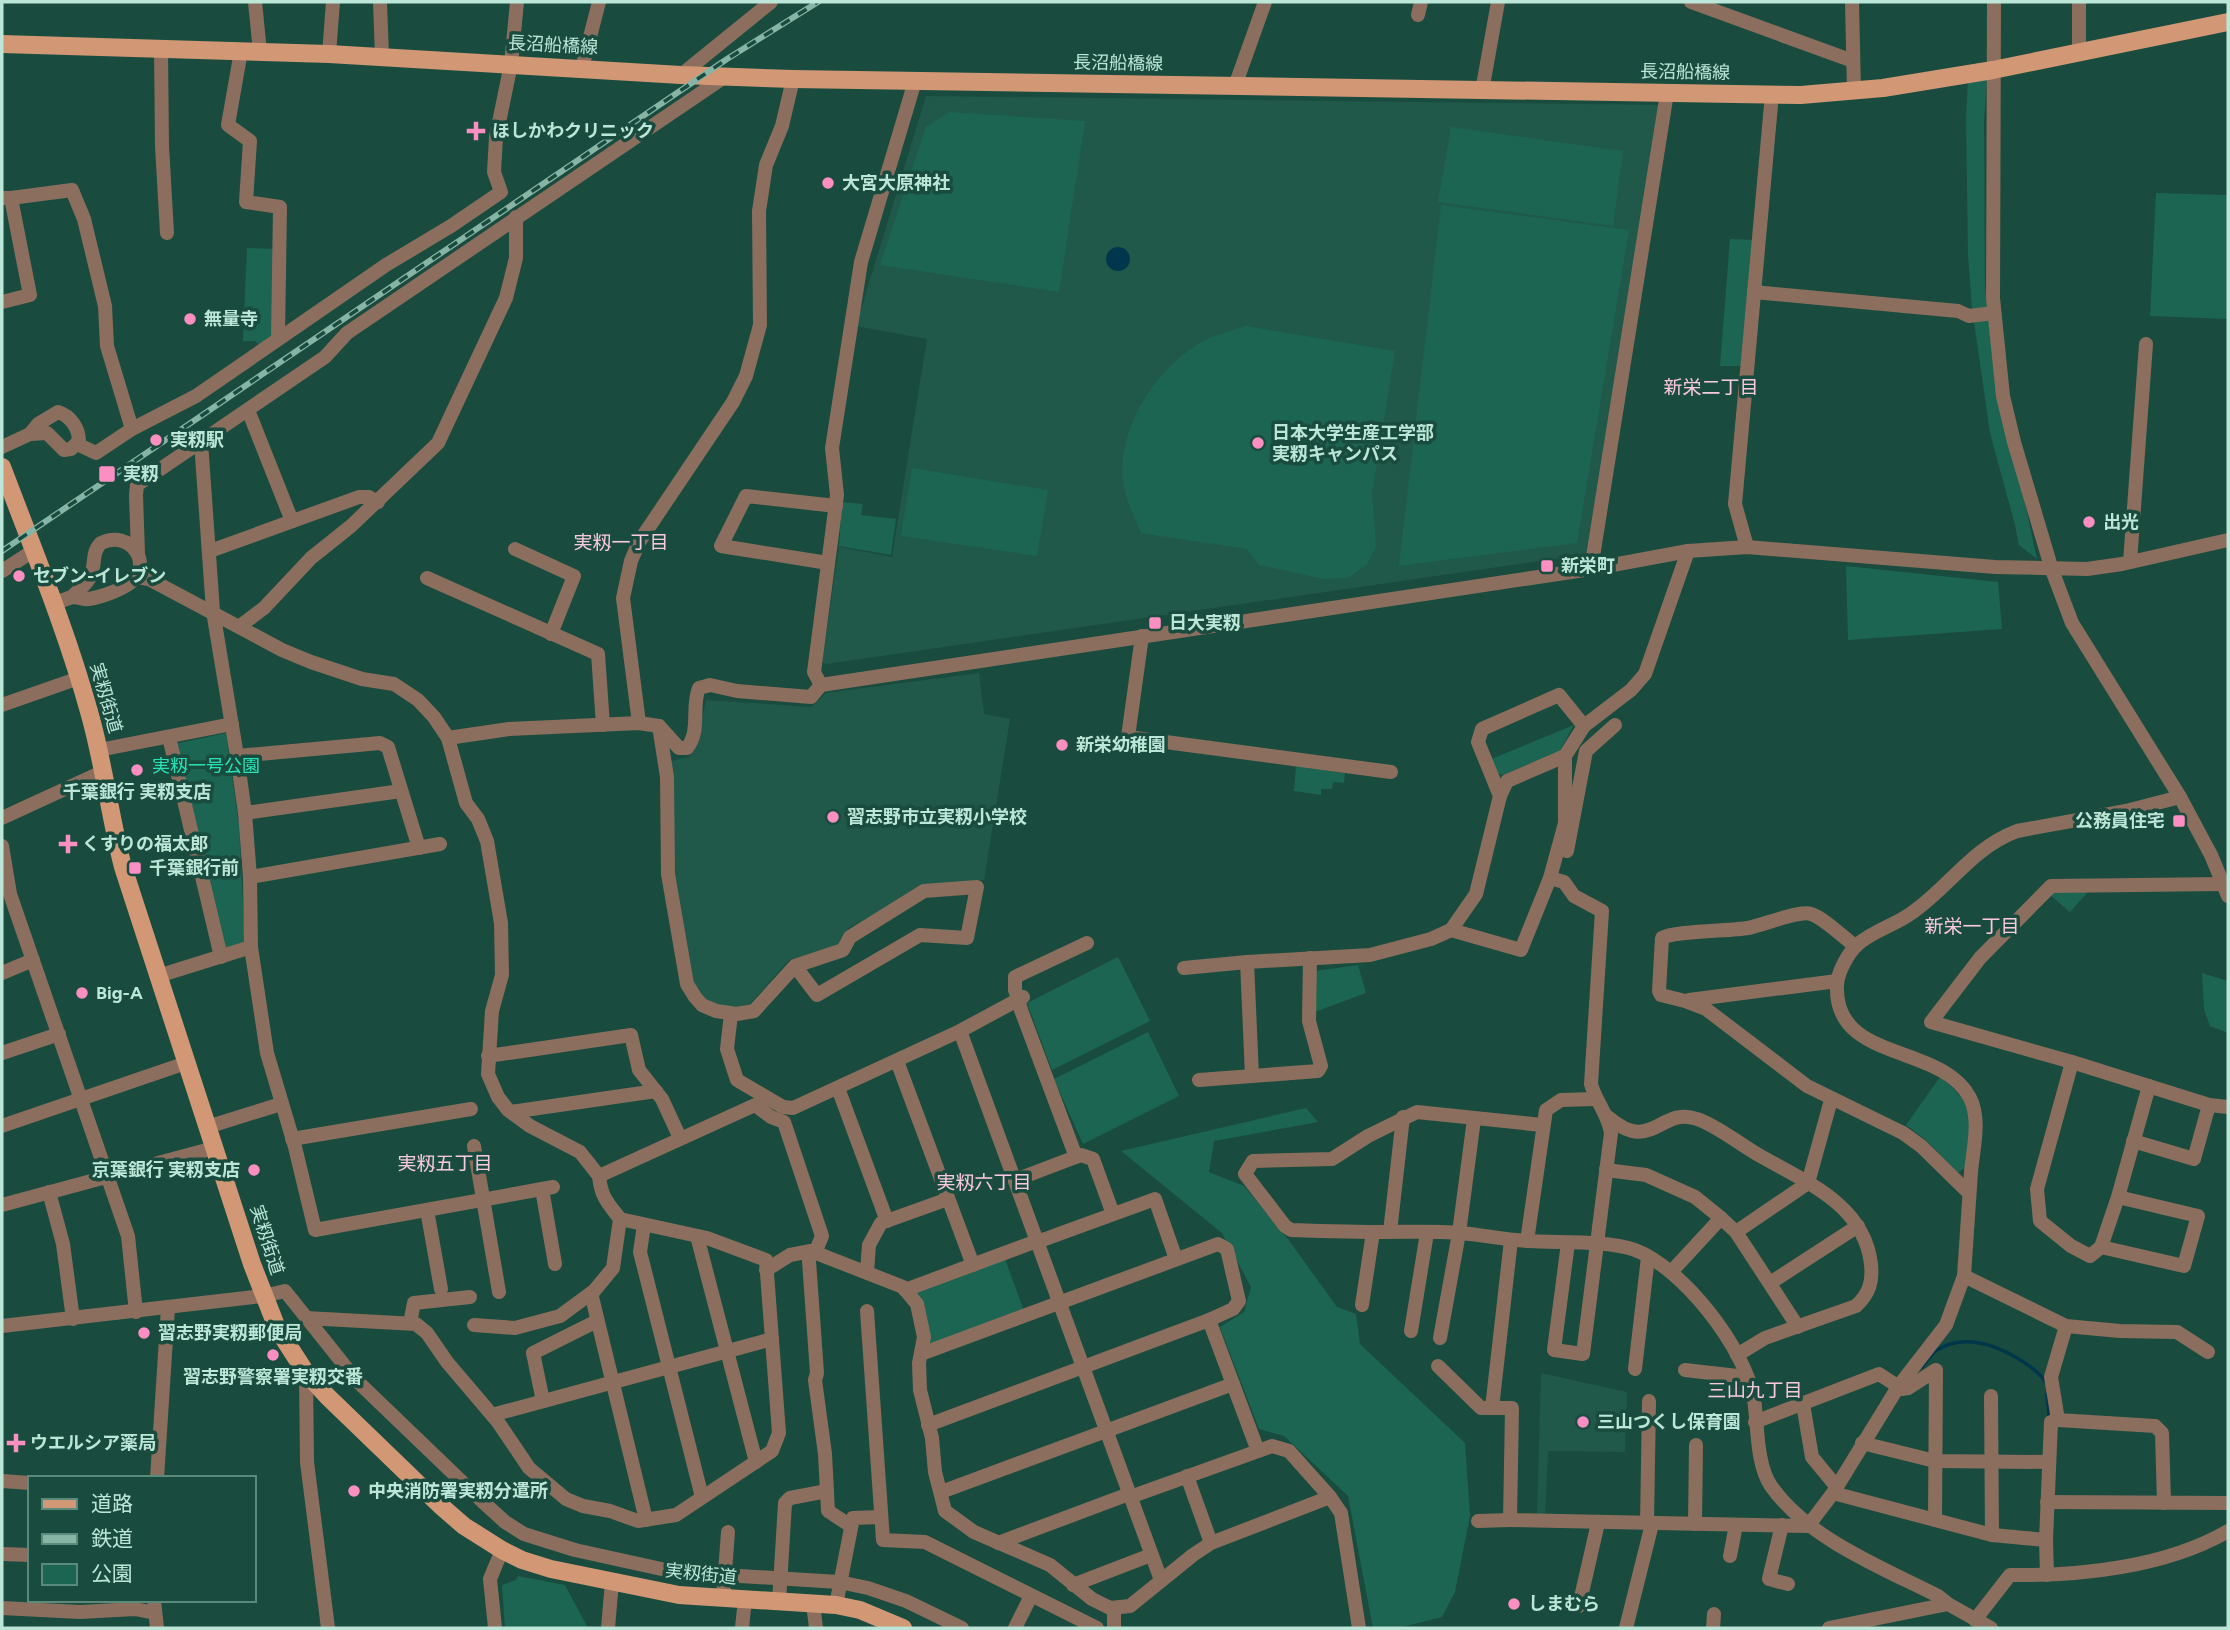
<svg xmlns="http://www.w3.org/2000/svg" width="2230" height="1630" viewBox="0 0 2230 1630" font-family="Figtree,'Noto Sans JP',sans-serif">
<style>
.built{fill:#205949}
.green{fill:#1c6552}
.water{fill:#00374c}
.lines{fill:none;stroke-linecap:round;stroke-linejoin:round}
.stream{stroke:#00374c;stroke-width:3.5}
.minor{stroke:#8b6e5d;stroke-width:14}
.tertiary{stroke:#8b6e5d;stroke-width:14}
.primary{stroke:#d29775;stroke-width:18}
.rail-casing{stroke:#86b4a5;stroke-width:6}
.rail{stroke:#194c3e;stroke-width:3.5;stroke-dasharray:10;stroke-linecap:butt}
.poi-dot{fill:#fc8fc2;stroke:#194c3e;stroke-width:2.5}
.labels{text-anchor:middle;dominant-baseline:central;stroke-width:7;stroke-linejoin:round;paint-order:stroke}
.street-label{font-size:18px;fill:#bce7d8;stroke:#194c3e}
.poi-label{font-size:18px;font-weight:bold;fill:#bce7d8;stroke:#194c3e;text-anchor:start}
.park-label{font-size:18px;fill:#27e4b8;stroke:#194c3e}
.neighbourhood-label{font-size:19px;fill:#f9c9dd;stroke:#194c3e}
</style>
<rect width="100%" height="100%" fill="#194c3e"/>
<g class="built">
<polygon points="926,96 1659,105 1588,554 826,664 822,662 839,547 892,557 927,339 856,326"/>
<polygon points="979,673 984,714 1010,719 984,880 924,886 847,929 836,947 789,960 750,1004 734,1009 706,1002 691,981 673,874 672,761 689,757 697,746 706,700 811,707 826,693"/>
<polygon points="1541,1373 1627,1392 1625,1452 1548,1451 1545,1517 1537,1517"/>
</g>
<g class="green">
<polygon points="1987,79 1984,120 1985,288 1992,349 2037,559 2019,545 2015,525 1990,433 1972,308 1968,254 1966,120 1968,80"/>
<polygon points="950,112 1085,121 1059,292 880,265 926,127"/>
<polygon points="1451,127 1623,151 1613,226 1438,202"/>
<polygon points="2156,193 2228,195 2228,319 2150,316"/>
<polygon points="1441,205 1629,230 1577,543 1399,566"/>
<polygon points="1730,239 1755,240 1743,366 1720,366"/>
<polygon points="247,248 276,249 275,337 261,347 255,341 243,341"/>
<path d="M1246,326L1395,351L1372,493L1376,546L1367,565L1347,578L1324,579L1259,565L1247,549L1141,533C1136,520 1129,506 1125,493C1112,435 1152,372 1200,343C1213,335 1231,331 1246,326Z"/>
<polygon points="912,468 1048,490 1037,556 901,536"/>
<polygon points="842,502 863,504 861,515 896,519 891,555 839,546"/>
<polygon points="1846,566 1998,582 2002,629 1848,640"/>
<polygon points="1574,725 1559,752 1502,775 1497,773 1491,759"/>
<polygon points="226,733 239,826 245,943 223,950 175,744"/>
<polygon points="1296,766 1345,773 1344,783 1333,782 1332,789 1321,789 1321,795 1294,791"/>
<polygon points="2052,891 2088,892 2070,912 2049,894"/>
<polygon points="1118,957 1150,1021 1052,1070 1027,1003"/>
<polygon points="1358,965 1366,993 1312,1013 1315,971"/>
<polygon points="2202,973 2228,981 2228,1033 2210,1026 2204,1009"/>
<polygon points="1148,1032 1179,1096 1083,1144 1054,1079"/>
<path d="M1940,1077C1979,1106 1969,1124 1966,1167L1958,1173L1926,1140L1906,1125Z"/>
<polygon points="1306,1108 1318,1122 1214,1141 1209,1172 1244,1186 1288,1239 1337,1307 1356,1314 1360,1344 1465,1443 1470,1516 1455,1592 1442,1617 1398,1628 1373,1628 1348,1496 1284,1436 1259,1429 1220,1327 1244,1312 1251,1287 1222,1233 1121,1151"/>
<polygon points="1005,1259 1024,1311 929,1346 914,1291"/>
<polygon points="518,1576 565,1585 588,1628 505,1628 502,1585 516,1580"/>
</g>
<circle class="water" cx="1118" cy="259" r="12"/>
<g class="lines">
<g class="stream">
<path d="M1922,1367C1927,1361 1932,1353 1937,1350C1963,1334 1994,1344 2017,1358C2027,1364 2040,1372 2046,1383"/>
<polyline points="2047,1394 2049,1415"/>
</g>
<g class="minor">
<polyline points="255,2 260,52"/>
<polyline points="380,2 382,57"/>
<polyline points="1691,2 1853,61"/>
<polyline points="2079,2 2079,51"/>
<polyline points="1418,15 1421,2"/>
<polyline points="161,49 162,146 167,233"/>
<polyline points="241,51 228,125 250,141 246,202 280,207 278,338"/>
<polyline points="329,54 333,2"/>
<polyline points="582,68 599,2"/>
<polyline points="681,75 771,2"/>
<polyline points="1235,86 1265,2"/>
<polyline points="1482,91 1498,2"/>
<polyline points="11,198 72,190 84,219 105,306 107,346 132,429"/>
<polyline points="1754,292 1958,311 1969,316 1994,313"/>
<polyline points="2,302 30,295 11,198 3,198"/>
<polyline points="248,410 292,521"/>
<path d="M58,412C71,416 79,429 79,441L71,449L64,450L47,433L30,434L38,424Z"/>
<polyline points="77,444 96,453 132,429 196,396 386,265 451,226 501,192 494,172 496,137 511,64 517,2"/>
<polyline points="1747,547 1735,504 1772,94"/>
<polyline points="515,549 574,576 551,634"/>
<polyline points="210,551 359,497 369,497 378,502"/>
<polyline points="138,553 136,495 137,485 325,357 347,333 726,76"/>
<polyline points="2130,562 2146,344"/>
<polyline points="828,563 721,546 746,496 836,506"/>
<polyline points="1591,569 1667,93"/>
<polyline points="2,571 33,551"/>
<path d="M136,577L149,579L282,650L311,662L362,679L394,684L418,700L434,717L448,738L509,729L639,723L659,726L679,748H687C701,731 691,706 699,688L710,685L737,691L811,697L821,685L814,672L837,495L832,448L861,262L915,81"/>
<polyline points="427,578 598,654 603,725"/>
<polyline points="240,626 264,608 311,558 351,526 438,443 506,298 516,258 516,217"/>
<polyline points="1142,636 1128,737 1391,772"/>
<polyline points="2,705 79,678"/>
<polyline points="639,723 623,598 631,561 639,542 733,402 746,376 760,325 759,211 766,165 782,126 793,79"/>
<polyline points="659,726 667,777 668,874 687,984 695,997 702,1005 716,1011 737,1014 754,1011 795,966 843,950 850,937 924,891 977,887 967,938 920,935 817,995 795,966"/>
<polyline points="169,737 221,957"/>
<polyline points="448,738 466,803 478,819 487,841 501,923 502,975 492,1011 488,1074 498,1097 508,1110 530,1126 580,1152 599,1176 755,1105 771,1117 784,1122 822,1236 815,1253"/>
<polyline points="99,750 232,724"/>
<polyline points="237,756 380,743 388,747 419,848"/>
<polyline points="1500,796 1478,742 1482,729 1559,695 1584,726"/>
<polyline points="245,813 401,791"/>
<polyline points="2,818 102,772"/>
<polyline points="2,846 10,894 128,1236 136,1312"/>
<polyline points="1567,851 1586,751 1615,725"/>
<polyline points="250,877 440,844"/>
<path d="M1550,878L1564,882L1574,896L1602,911L1591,1084C1596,1102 1608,1114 1611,1133L1583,1354L1554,1350L1568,1243"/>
<polyline points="2223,884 2051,886 1980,958 1931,1022 2072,1062 2209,1105 2228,1107"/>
<polyline points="1451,930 1521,950 1550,878 1565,823 1565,756"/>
<path d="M1855,946C1844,938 1824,918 1811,914C1799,910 1764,925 1748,928C1730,931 1673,931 1662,938L1659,991L1661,995L1685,1001L1706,1009L1807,1086L1903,1133L1921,1146L1968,1192"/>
<polyline points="251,947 267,1053 295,1147 315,1230 553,1187"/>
<polyline points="1247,962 1252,1076"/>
<polyline points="1184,968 1247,962 1370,955 1431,939 1451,930 1476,894 1500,796 1507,781 1565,756 1584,726 1631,690 1645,674 1688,551"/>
<polyline points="2,973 33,960"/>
<polyline points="158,976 251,947 250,877 245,813 237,756 213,611 201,442"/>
<polyline points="1689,1000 1837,981"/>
<polyline points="731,1014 727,1049 737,1080 783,1107 793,1108 960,1031 1023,997"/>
<polyline points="960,1031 1161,1580"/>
<polyline points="2,1053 59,1034"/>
<polyline points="488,1056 631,1035 639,1070 662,1099 680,1138"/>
<polyline points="897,1061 973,1265"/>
<polyline points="2072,1062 2037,1189 2040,1221 2071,1246 2090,1256 2101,1247 2118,1197 2149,1086"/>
<polyline points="1199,1080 1318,1071 1321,1066 1309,1021 1310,958"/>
<polyline points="838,1088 887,1221"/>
<polyline points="511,1112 656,1091"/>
<path d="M1608,1117C1652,1155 1660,1106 1697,1119C1714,1124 1740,1144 1757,1154C1803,1181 1864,1203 1871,1264C1873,1282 1869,1294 1856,1306L1765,1338L1737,1355"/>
<path d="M1542,1125L1417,1112L1368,1136L1332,1159L1253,1161L1245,1174L1285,1226L1291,1230C1322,1231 1354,1232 1386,1232C1411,1232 1436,1231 1460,1233C1483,1235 1506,1240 1529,1241C1557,1243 1609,1240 1635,1250C1683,1268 1745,1348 1754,1399C1758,1425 1756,1464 1771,1486C1808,1539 1883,1568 1938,1596L1948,1604L1991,1628"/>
<polyline points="2,1126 186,1063"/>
<polyline points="207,1127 281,1104"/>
<polyline points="292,1139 471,1109"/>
<polyline points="2133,1141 2194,1159 2209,1105"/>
<polyline points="474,1146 499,1292"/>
<polyline points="1076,1157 1021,1010 1015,990 1015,977 1087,943"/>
<polyline points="1606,1170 1646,1175 1695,1197 1721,1218 1736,1232 1798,1327"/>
<polyline points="1015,1180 1081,1155 1093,1159 1113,1214"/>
<polyline points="542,1189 555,1264"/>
<polyline points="49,1192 63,1244 73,1319"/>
<polyline points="2,1205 214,1148"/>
<polyline points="427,1210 441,1289"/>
<polyline points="644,1225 640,1252 702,1497"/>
<polyline points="1390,1232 1403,1117"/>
<polyline points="1736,1232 1808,1183 1831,1100"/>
<polyline points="697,1236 756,1462"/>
<polyline points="1511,1240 1492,1408 1512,1408 1510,1520 1808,1526 1833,1493 1898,1387 1946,1325 1964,1276 1971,1172"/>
<polyline points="1527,1241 1546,1110 1561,1100 1595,1099"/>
<polyline points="1037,1242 1155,1199 1176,1259"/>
<polyline points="2101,1247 2184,1266 2198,1216 2118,1197"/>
<polyline points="811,1251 809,1261 817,1373 815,1380 825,1454 828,1511 851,1526"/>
<polyline points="766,1270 790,1255 811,1251 903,1287 917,1304 924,1337 919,1363 920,1390 932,1438 935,1472 945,1511 974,1532 1050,1565 1092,1599 1110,1608 1130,1606 1193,1555 1211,1543 1330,1497"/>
<polyline points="1672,1271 1721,1218"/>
<polyline points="867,1272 869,1245 881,1223 948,1199"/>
<polyline points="1964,1276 2066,1326 2120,1331 2177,1332 2208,1352"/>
<polyline points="1770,1283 1858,1226"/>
<polyline points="905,1290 1037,1241"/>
<polyline points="591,1293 646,1520"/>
<polyline points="263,1296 285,1291 357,1381 483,1502 505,1522 524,1534 575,1550 675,1572 839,1582 868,1588 906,1601 962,1628"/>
<polyline points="1362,1305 1373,1232"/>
<polyline points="867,1311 883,1540 925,1542 1097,1628"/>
<polyline points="306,1318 416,1324 427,1333 447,1362 498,1422 529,1468 566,1499 583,1506 610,1511 638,1521 676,1515 772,1451 779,1433 766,1260 707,1238 620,1219"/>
<polyline points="1209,1320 1258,1451"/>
<polyline points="410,1323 414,1303 470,1297"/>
<path d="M474,1325L515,1328L560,1316L594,1291L613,1268L620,1219C609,1204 601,1198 599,1176"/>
<polyline points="2066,1326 2051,1377 2058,1420 2155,1426 2162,1433 2164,1503"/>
<polyline points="1411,1331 1427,1233"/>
<polyline points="1440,1338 1459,1233 1474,1119"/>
<polyline points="921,1354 1218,1244 1227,1249 1239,1301 1233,1309 1209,1320 928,1425"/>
<polyline points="1438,1366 1481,1408 1492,1408"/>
<polyline points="1635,1369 1648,1257"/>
<polyline points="1685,1370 1746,1377"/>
<polyline points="306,1373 307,1462 328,1628"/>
<polyline points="1991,1396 1992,1535"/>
<polyline points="543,1401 533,1353 597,1321"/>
<polyline points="1803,1404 1812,1457 1836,1486"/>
<polyline points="492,1415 772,1339"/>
<polyline points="1755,1422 1879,1374 1902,1389 1908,1388 1936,1370 1935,1520"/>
<polyline points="1862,1443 1935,1461 2048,1462"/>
<polyline points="1187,1476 1211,1543"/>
<polyline points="157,1478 168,1308"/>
<polyline points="2,1481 30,1483"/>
<polyline points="941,1492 1233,1384"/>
<polyline points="1833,1493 1992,1535 2046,1540"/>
<polyline points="1130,1497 1272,1446 1289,1451 1330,1497 1341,1513 1359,1628"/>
<polyline points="2047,1502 2228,1503"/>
<polyline points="1478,1521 1510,1520"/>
<polyline points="1647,1524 1649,1401"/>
<polyline points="1695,1524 1696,1445"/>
<polyline points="1782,1525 1769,1579 1788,1584"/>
<polyline points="998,1543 1129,1494"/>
<polyline points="2,1554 30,1555"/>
<polyline points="1730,1556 1736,1525"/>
<polyline points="2047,1575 2046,1540 2051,1422 2058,1420"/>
<polyline points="1073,1585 1151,1555"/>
<polyline points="723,1598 728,1532"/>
<polyline points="154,1600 157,1628"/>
<polyline points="779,1602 785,1503 790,1498 827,1491"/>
<polyline points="836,1605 853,1518 881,1517"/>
<polyline points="1579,1606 1598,1523"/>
<polyline points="2,1608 80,1612 135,1609 155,1613"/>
<path d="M1975,1620L2010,1575C2081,1576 2166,1567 2228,1531"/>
<polyline points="495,1628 490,1579 502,1550"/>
<polyline points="608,1628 612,1582"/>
<polyline points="742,1628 745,1599"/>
<polyline points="1015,1628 1031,1596"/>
<polyline points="1114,1628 1114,1608"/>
<polyline points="1626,1628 1652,1524"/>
<polyline points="1713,1628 1714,1614"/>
<polyline points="1829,1628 1948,1604"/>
</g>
<g class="tertiary">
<polyline points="1852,2 1854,92"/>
<polyline points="1994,2 1993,298 2003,396 2014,442 2052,570 2072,623 2180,797 2211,855 2228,896"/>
<polyline points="2,447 30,434"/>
<path d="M53,604C59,602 67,598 73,597C79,597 84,600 89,599C101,597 121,590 130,583C154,565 131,529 101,543C91,553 96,563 91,575C88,584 78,590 72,597"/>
<polyline points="821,685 1591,569 1688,551 1747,547 1995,567 2087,569 2122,564 2228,540"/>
<path d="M1971,1172C1973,1149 1981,1120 1970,1098C1942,1043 1834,1063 1837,986C1837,973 1848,953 1858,944C1874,930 1896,925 1913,912C1951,885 1972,848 2017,831L2126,811L2180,797"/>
<polyline points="2,1326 263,1296"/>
<polyline points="813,1604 816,1628"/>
</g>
<g class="primary">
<polyline points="2,44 329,54 681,75 793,79 1801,95 1883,88 1993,70 2228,22"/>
<path d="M2,467C33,549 67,631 90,715C104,765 110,817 123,867L252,1264L277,1328L306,1373L327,1396L441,1506L464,1526L502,1550L522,1560L551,1569L679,1595L836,1605L860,1610L903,1628"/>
</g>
<defs>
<polyline id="rail" points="2,551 727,59 818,2"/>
</defs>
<use href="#rail" class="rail-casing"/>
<use href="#rail" class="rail"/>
</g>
<g class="poi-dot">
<path d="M472.5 120.5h7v7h7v7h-7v7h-7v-7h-7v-7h7z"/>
<circle cx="828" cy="183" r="7"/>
<circle cx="190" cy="319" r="7"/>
<circle cx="156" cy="440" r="7"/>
<circle cx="1258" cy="443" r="7"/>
<rect x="98" y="465" width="18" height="18" rx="3.5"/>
<circle cx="2089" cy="522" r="7"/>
<rect x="1540" y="559" width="14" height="14" rx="3.5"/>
<circle cx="19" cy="576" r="7"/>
<rect x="1148" y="616" width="14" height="14" rx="3.5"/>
<circle cx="1062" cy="745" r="7"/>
<circle cx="137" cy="770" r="7"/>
<circle cx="833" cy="817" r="7"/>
<rect x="2172" y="814" width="14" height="14" rx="3.5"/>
<path d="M64.5 833.5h7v7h7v7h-7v7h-7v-7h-7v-7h7z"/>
<rect x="128" y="861" width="14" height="14" rx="3.5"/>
<circle cx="82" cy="993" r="7"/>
<circle cx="254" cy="1170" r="7"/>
<circle cx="144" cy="1333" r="7"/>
<circle cx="273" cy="1355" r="7"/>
<circle cx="1583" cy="1422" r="7"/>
<path d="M12.5 1432.5h7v7h7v7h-7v7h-7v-7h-7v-7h7z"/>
<circle cx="354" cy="1491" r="7"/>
<circle cx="1514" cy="1604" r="7"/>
</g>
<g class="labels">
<g class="street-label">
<text transform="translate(553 45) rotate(3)">長沼船橋線</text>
<text transform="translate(1118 63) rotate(1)">長沼船橋線</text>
<text transform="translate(1685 72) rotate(1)">長沼船橋線</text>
<text transform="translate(106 698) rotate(74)">実籾街道</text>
<text transform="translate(267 1240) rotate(72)">実籾街道</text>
<text transform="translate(701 1574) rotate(6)">実籾街道</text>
</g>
<g class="poi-label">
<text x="492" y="131">ほしかわクリニック</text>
<text x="842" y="183">大宮大原神社</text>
<text x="204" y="319">無量寺</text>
<text x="1272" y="433">日本大学生産工学部<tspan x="1272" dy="21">実籾キャンパス</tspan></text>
<text x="170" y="440">実籾駅</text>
<text x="123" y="474">実籾</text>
<text x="2103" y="522">出光</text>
<text x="1561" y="566">新栄町</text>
<text x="33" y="576">セブン-イレブン</text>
<text x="1169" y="623">日大実籾</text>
<text x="1076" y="745">新栄幼稚園</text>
<text x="137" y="792" text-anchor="middle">千葉銀行 実籾支店</text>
<text x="847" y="817">習志野市立実籾小学校</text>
<text x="2165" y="821" text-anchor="end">公務員住宅</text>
<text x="82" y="844">くすりの福太郎</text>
<text x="149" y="868">千葉銀行前</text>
<text x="96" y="993">Big-A</text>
<text x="240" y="1170" text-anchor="end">京葉銀行 実籾支店</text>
<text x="158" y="1333">習志野実籾郵便局</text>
<text x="273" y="1377" text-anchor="middle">習志野警察署実籾交番</text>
<text x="1597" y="1422">三山つくし保育園</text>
<text x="30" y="1443">ウエルシア薬局</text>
<text x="368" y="1491">中央消防署実籾分遣所</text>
<text x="1528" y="1604">しまむら</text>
</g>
<g class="park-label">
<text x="206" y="766">実籾一号公園</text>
</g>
<g class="neighbourhood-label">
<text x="1711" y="387">新栄二丁目</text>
<text x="621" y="542">実籾一丁目</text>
<text x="1972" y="926">新栄一丁目</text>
<text x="445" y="1163">実籾五丁目</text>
<text x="984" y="1182">実籾六丁目</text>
<text x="1755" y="1390">三山九丁目</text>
</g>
</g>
<rect width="2230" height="1630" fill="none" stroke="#bce7d8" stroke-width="7"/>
<rect x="28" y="1476" width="228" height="126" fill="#194c3e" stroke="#5a8a7c" stroke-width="2"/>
<rect x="42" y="1499" width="35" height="10" fill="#d29775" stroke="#5a8a7c" stroke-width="2"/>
<text x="91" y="1511" font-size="21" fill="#bce7d8">道路</text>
<rect x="42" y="1534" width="35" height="10" fill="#86b4a5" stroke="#5a8a7c" stroke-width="2"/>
<text x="91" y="1546" font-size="21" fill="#bce7d8">鉄道</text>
<rect x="42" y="1564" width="35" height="21" fill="#1c6552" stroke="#5a8a7c" stroke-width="2"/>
<text x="91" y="1581" font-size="21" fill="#bce7d8">公園</text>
</svg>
